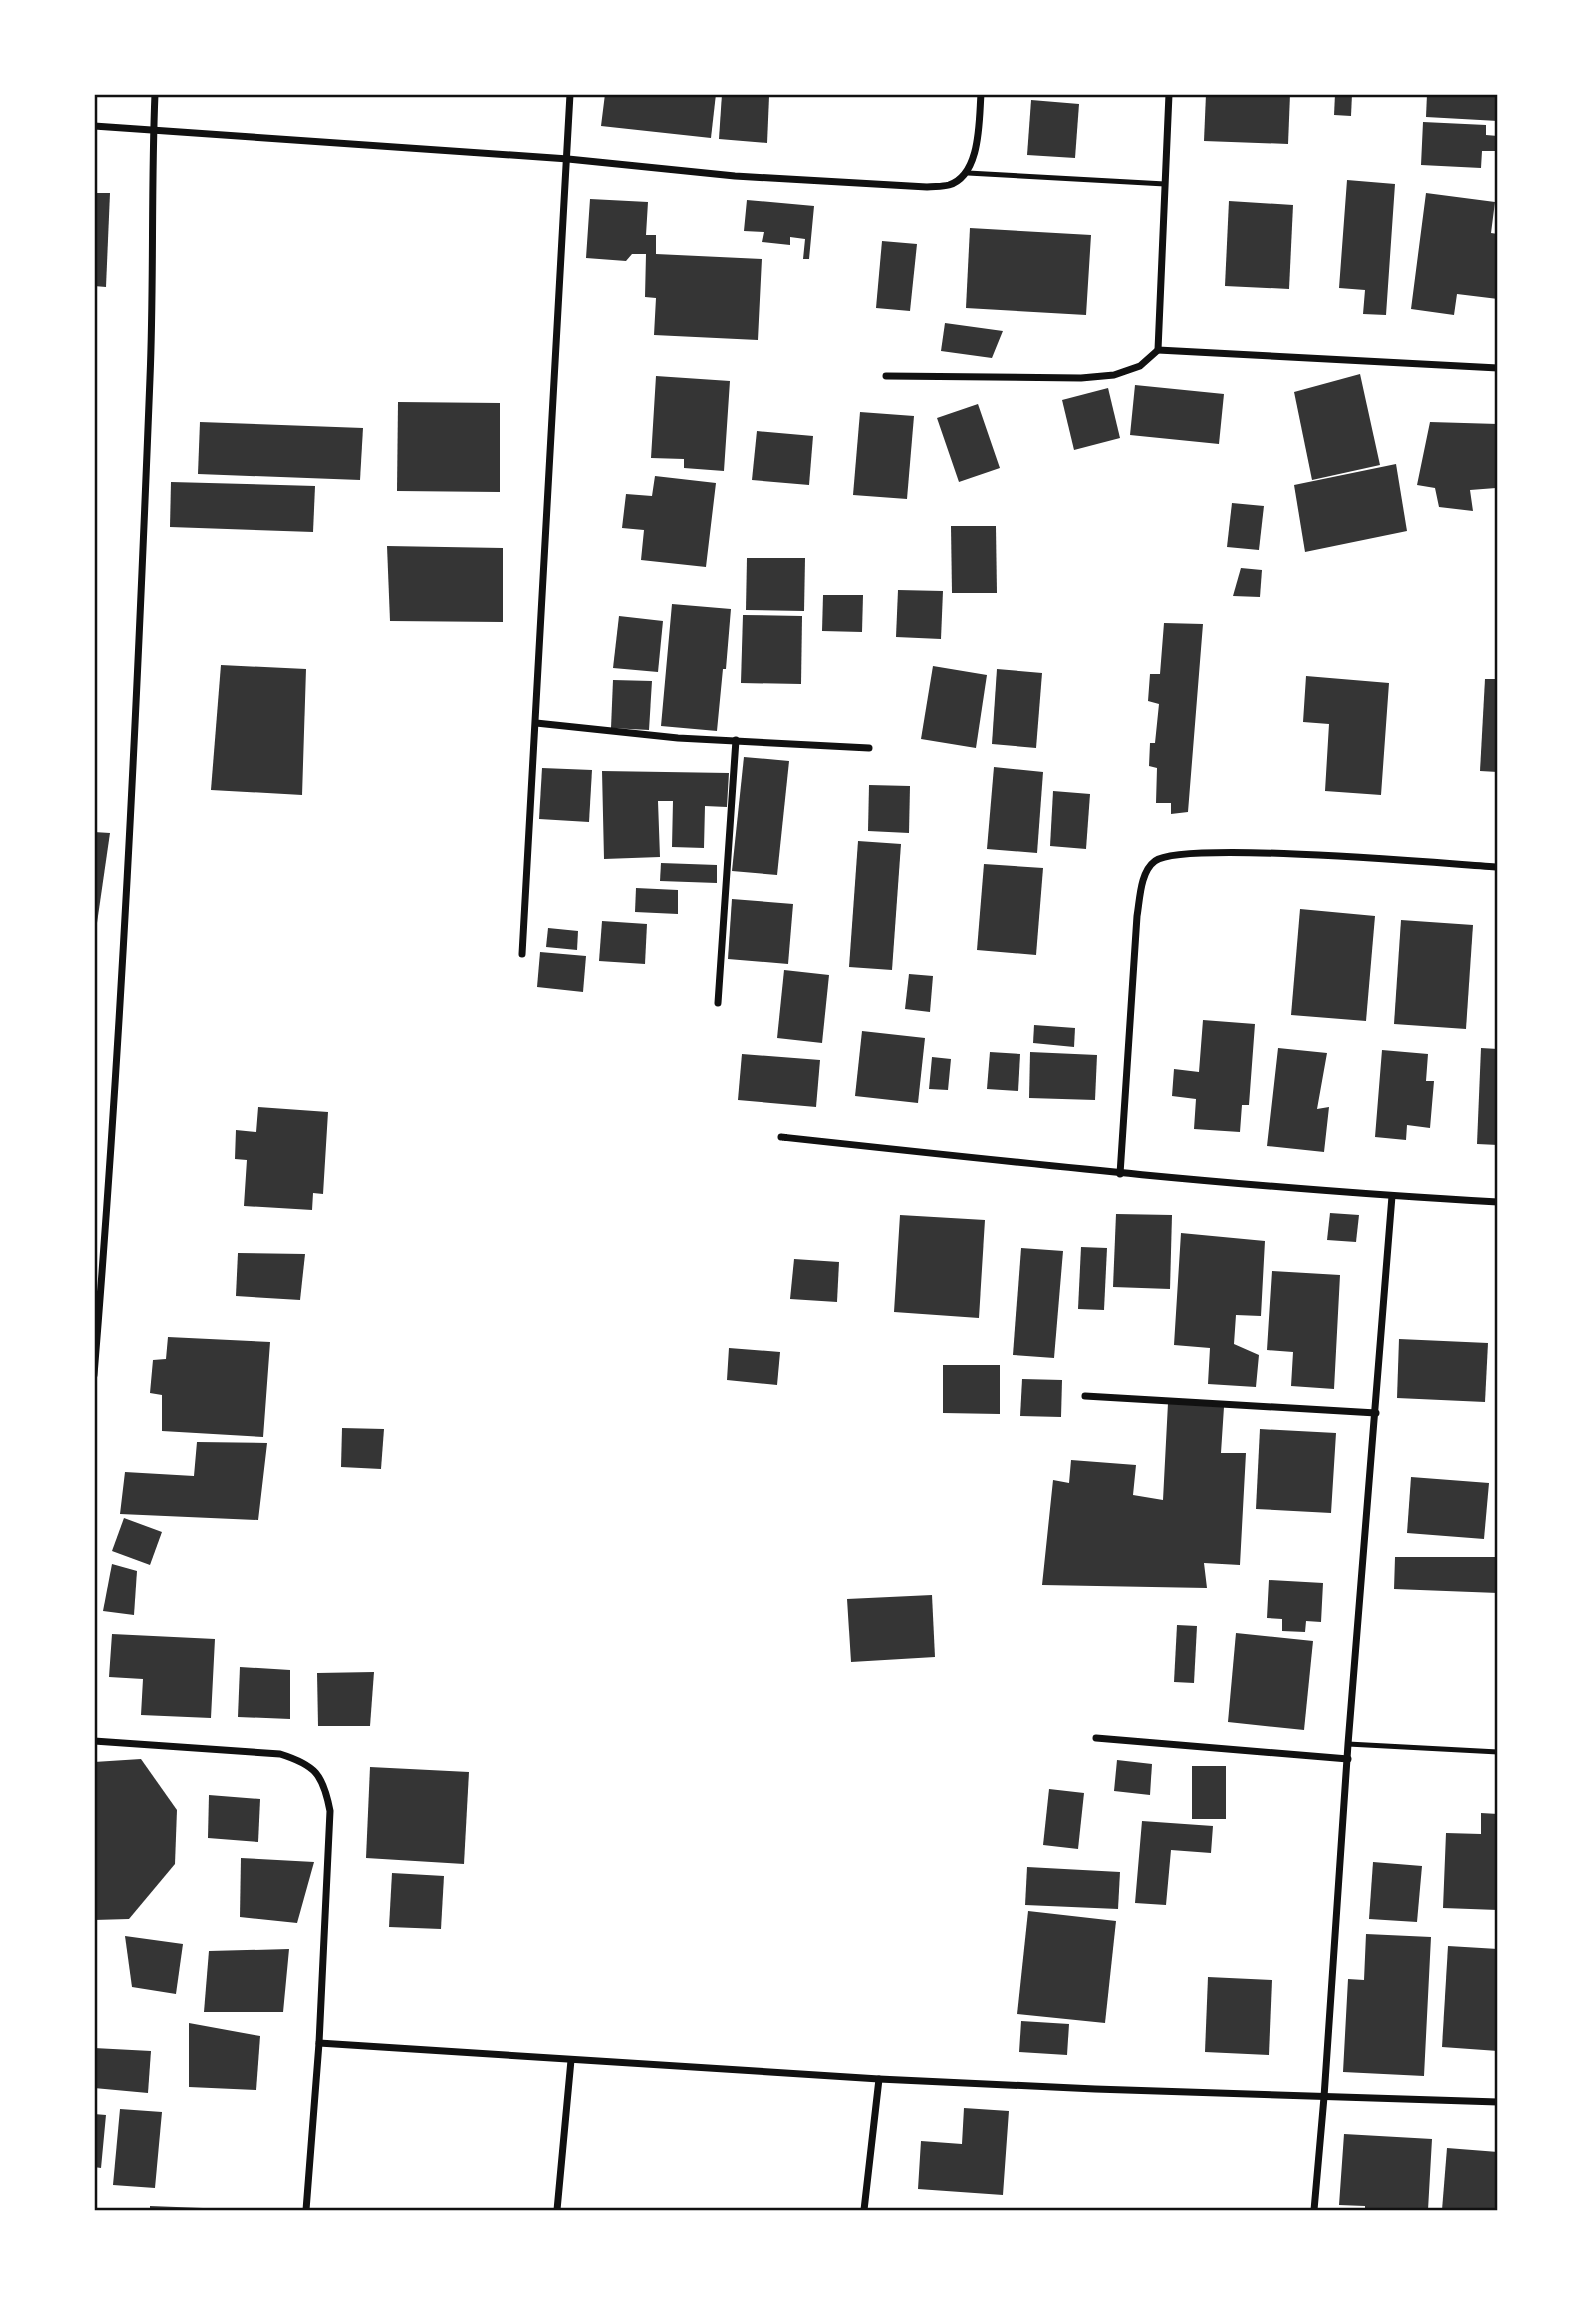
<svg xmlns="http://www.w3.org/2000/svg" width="1592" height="2305" viewBox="0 0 1592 2305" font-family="'Nunito Sans',sans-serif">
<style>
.building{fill:#353535}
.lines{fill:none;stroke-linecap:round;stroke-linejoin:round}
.service{stroke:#111;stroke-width:5}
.minor{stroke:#111;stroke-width:7}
.neatline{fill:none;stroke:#111;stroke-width:2.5}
</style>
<rect width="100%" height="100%" fill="#fff"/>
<g class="building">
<polygon points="605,94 716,94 711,138 601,126"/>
<polygon points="722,94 769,96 767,143 719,139"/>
<polygon points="1206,94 1290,94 1288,144 1204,141"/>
<polygon points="1335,94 1352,94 1351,116 1334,115"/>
<polygon points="1427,94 1498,94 1498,121 1426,117"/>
<polygon points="1031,100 1079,104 1075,158 1027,155"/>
<polygon points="1423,122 1486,125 1486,135 1498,136 1498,151 1482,151 1481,168 1421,165"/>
<polygon points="1347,180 1395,184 1386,315 1363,314 1365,290 1339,288"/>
<polygon points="94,193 110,193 106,287 94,286"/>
<polygon points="1426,193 1495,202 1491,233 1498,234 1498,299 1457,294 1454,315 1411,309"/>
<polygon points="590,199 648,202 646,235 656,235 656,254 762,259 758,340 654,335 656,298 645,297 646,254 632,254 626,261 586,258"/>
<polygon points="747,200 814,206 809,259 803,259 805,239 790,237 790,245 762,242 764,232 744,231"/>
<polygon points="1229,201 1293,205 1289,289 1225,286"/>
<polygon points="970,228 1091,235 1086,315 966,308"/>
<polygon points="882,241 917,244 910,311 876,308"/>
<polygon points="945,323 1003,331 992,358 941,351"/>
<polygon points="1360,374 1380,465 1312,480 1294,392"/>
<polygon points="656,376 730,381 724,471 684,468 684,459 651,458"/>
<polygon points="1135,385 1224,394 1219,444 1130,435"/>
<polygon points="1108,388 1120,438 1074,450 1062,400"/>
<polygon points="398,402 500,403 500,492 397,491"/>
<polygon points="978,404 1000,468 959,482 937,418"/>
<polygon points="860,412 914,416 907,499 853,495"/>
<polygon points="200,422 363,428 360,480 198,474"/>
<polygon points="1430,422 1498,424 1496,488 1470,490 1473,511 1439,507 1435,488 1417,485"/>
<polygon points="757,431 813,436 809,485 752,480"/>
<polygon points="1396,464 1407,531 1305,552 1294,485"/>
<polygon points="655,476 716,483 706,567 641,560 644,530 622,528 626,494 652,496"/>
<polygon points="171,482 315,486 313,532 170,527"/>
<polygon points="1232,503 1264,506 1259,550 1227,547"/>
<polygon points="951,526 996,526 997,593 952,593"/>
<polygon points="387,546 503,548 503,622 390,621"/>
<polygon points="747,558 805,558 804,611 746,610"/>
<polygon points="1241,568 1262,570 1260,597 1233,596"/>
<polygon points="898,590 943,591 941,639 896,637"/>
<polygon points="823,595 863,595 862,632 822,631"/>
<polygon points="672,604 731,609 726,669 723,669 717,731 661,726"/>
<polygon points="743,615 802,616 801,684 741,683"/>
<polygon points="619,616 663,621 658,672 613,668"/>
<polygon points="1164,623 1203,624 1188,812 1171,814 1171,803 1156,803 1157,768 1149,766 1150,743 1155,743 1159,704 1148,701 1150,674 1160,674"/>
<polygon points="221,665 306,669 302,795 211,790"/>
<polygon points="933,666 987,675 976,748 921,739"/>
<polygon points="997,669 1042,673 1036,748 992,744"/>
<polygon points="1306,676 1389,683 1381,795 1325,791 1329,724 1303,722"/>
<polygon points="1485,679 1498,679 1498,772 1480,771"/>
<polygon points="613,680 652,681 649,730 611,728"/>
<polygon points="744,757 789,761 777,875 732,871"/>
<polygon points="994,767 1043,772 1037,853 987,849"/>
<polygon points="542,768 592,770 589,822 539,819"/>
<polygon points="602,771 729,773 727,807 705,806 704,848 672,847 673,801 658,801 660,857 604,859"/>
<polygon points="869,785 910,786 909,833 868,831"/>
<polygon points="1053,791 1090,794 1086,849 1050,846"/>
<polygon points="94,832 110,833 97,923 94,923"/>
<polygon points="858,841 901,844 892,970 849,967"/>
<polygon points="661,863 717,865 717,883 660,881"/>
<polygon points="984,864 1043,868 1036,955 977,950"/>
<polygon points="636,888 678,890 678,914 635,912"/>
<polygon points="732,899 793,904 788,964 728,959"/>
<polygon points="1300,909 1375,916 1366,1021 1291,1015"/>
<polygon points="1401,920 1473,925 1466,1029 1394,1024"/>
<polygon points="602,921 647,924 645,964 599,961"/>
<polygon points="548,928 578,931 577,950 546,947"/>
<polygon points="540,952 586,956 583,992 537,987"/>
<polygon points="784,970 829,975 822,1043 777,1038"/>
<polygon points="909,974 933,976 930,1012 905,1009"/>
<polygon points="1203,1020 1255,1024 1249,1105 1242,1105 1240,1132 1194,1129 1196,1099 1172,1096 1174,1069 1199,1072"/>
<polygon points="1034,1025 1075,1028 1074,1047 1033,1043"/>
<polygon points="862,1031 925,1038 918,1103 855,1096"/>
<polygon points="1278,1048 1327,1053 1317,1109 1329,1107 1324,1152 1267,1146"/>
<polygon points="1481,1048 1498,1049 1498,1145 1477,1144"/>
<polygon points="1382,1050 1428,1054 1426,1081 1434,1081 1430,1128 1407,1125 1406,1140 1375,1137"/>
<polygon points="990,1052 1020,1054 1018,1091 987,1089"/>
<polygon points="1030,1052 1097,1055 1095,1100 1029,1098"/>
<polygon points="742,1054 820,1060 816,1107 738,1100"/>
<polygon points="932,1057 951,1059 948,1090 929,1089"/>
<polygon points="258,1107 328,1112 323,1194 313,1193 312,1210 244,1206 247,1160 235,1159 236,1130 256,1132"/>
<polygon points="1330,1213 1359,1215 1356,1242 1327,1240"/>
<polygon points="1116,1214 1172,1215 1170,1289 1113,1287"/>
<polygon points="900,1215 985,1220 979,1318 894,1312"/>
<polygon points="1181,1233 1265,1241 1261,1316 1236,1315 1234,1344 1259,1355 1256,1387 1208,1384 1210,1348 1174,1345"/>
<polygon points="1081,1247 1107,1248 1104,1310 1078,1309"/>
<polygon points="1021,1248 1063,1251 1054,1358 1013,1355"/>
<polygon points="238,1253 305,1254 300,1300 236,1296"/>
<polygon points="794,1259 839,1262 837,1302 790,1299"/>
<polygon points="1272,1271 1340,1275 1334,1389 1291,1386 1293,1352 1267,1350"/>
<polygon points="168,1337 270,1342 263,1437 162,1431 162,1395 150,1393 153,1360 166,1359"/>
<polygon points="1399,1339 1488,1343 1485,1402 1397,1398"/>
<polygon points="729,1348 780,1352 777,1385 727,1380"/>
<polygon points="943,1365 1000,1365 1000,1414 943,1413"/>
<polygon points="1022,1379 1062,1380 1061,1417 1020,1416"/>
<polygon points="1168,1403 1224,1407 1221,1453 1246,1453 1240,1565 1204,1563 1207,1588 1042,1585 1053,1480 1069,1483 1071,1460 1136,1465 1133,1495 1163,1500"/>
<polygon points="342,1428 384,1429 381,1469 341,1467"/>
<polygon points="1260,1429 1336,1433 1331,1513 1256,1509"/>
<polygon points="197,1442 267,1443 258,1520 120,1514 125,1472 194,1476"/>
<polygon points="1411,1477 1489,1483 1484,1539 1407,1533"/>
<polygon points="124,1518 162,1532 150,1565 112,1551"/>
<polygon points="1395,1557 1498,1557 1498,1593 1394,1589"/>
<polygon points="112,1564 137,1571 134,1615 103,1611"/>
<polygon points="1269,1580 1323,1583 1321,1622 1306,1621 1305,1632 1282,1631 1282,1619 1267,1618"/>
<polygon points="932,1595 935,1657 851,1662 847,1599"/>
<polygon points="1177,1625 1197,1626 1194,1683 1174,1682"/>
<polygon points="1236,1633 1313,1641 1304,1730 1228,1722"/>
<polygon points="112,1634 215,1639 211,1718 141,1715 143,1679 109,1677"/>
<polygon points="240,1667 290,1670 290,1719 238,1717"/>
<polygon points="374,1672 370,1726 318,1726 317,1673"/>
<polygon points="141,1759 177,1810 175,1864 129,1919 94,1920 94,1762"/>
<polygon points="1117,1760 1152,1764 1150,1795 1114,1791"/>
<rect x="1192" y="1766" width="34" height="53"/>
<polygon points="370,1767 469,1772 464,1864 366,1858"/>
<polygon points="1049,1789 1084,1793 1078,1849 1043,1845"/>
<polygon points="209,1795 260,1799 258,1842 208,1838"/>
<polygon points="1481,1813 1498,1814 1498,1910 1443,1908 1446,1833 1481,1834"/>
<polygon points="1142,1821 1213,1826 1211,1853 1171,1850 1166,1905 1135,1903"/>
<polygon points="241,1858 314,1862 297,1923 240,1917"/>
<polygon points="1373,1862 1422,1866 1417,1922 1369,1919"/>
<polygon points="1027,1867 1120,1872 1118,1909 1025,1905"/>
<polygon points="392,1873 444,1876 441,1929 389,1927"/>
<polygon points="1028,1911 1116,1921 1105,2023 1017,2014"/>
<polygon points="1366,1934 1431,1937 1424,2076 1343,2072 1348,1979 1364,1980"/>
<polygon points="125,1936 183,1944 176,1994 132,1987"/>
<polygon points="1448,1946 1498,1949 1498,2051 1442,2047"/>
<polygon points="289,1949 283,2012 204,2012 209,1951"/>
<polygon points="1208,1977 1272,1980 1269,2055 1205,2052"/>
<polygon points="1021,2021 1069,2024 1067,2055 1019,2052"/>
<polygon points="189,2023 260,2036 256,2090 189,2087"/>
<polygon points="94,2048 151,2051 148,2093 94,2088"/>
<polygon points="964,2108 1009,2111 1003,2195 918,2189 921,2141 962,2144"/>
<polygon points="120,2109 162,2112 155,2188 113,2185"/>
<polygon points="94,2114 106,2115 101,2168 94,2167"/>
<polygon points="1344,2134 1432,2139 1428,2210 1365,2210 1365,2206 1339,2205"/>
<polygon points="1447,2148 1498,2152 1498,2210 1442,2210"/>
<polygon points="150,2206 203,2208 203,2210 150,2210"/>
</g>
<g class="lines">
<g class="service">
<polyline points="968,173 1165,184"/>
<polyline points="1348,1744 1498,1752"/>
</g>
<g class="minor">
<path d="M94,126L568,159L735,176L927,187C934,186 942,187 949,185C981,175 979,121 981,94"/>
<polyline points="1158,350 1498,368"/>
<polyline points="886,376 1081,378 1114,375 1140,366 1158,350 1169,94"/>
<polyline points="536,723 678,738 869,748"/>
<polyline points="522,954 570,94"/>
<polyline points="718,1003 736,740"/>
<path d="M781,1137C1020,1163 1258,1189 1498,1202"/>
<path d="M1120,1174L1137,916C1140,899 1140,872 1155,861C1182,840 1448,864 1498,867"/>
<path d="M94,1375C121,1043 137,710 150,378C154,283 151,189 155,94"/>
<polyline points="1085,1396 1376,1413"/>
<polyline points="1096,1738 1348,1759"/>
<path d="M94,1741L280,1754C315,1765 323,1774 330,1811L319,2043L306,2210"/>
<polyline points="319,2043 879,2079 1095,2089 1498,2102"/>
<polyline points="557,2210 571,2060"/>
<polyline points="864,2210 879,2079"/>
<polyline points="1314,2210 1324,2097 1348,1744 1392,1196"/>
</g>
</g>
<rect width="1592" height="2305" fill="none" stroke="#ffffff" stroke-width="192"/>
<rect x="96" y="96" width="1400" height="2113" class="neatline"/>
</svg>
